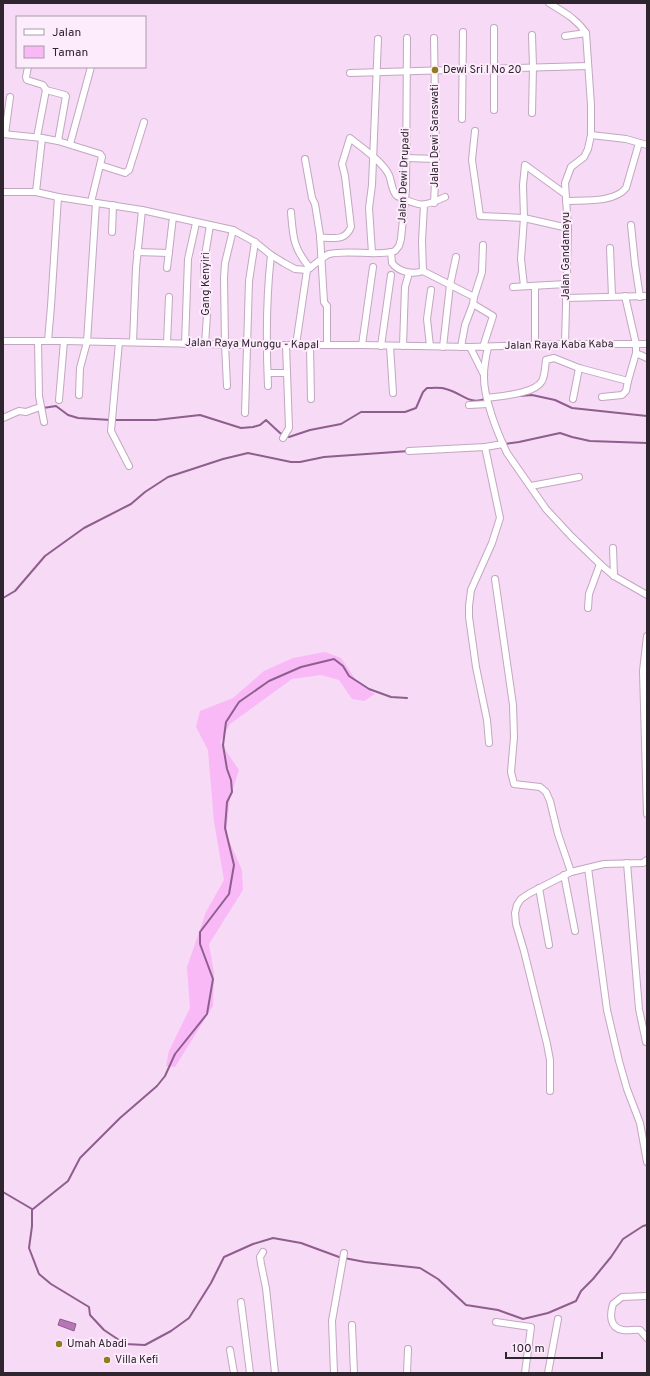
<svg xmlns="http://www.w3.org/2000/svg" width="650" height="1376" viewBox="0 0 650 1376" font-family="Overpass,sans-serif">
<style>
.green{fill:#f8b9f6}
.water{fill:#b776b6;stroke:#8e5e8e}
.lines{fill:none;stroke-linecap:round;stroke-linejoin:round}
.stream{stroke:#8e5e8e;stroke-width:2}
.minor-casing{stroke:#c2a7c1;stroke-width:8}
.minor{stroke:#fff;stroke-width:6}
.poi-dot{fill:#937b22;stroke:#fdecfc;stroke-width:1.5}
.labels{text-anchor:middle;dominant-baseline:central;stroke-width:4;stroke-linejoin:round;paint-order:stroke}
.poi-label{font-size:11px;fill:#2f252f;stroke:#fdecfc;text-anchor:start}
.street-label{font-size:11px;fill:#2f252f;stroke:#fdecfc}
</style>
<rect width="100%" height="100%" fill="#f7daf5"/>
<polygon class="green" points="325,652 341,658 358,683 375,694 364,701 352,699 339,680 321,675 292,679 230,724 220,742 239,770 230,798 226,834 242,870 243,890 209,944 214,973 213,1006 175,1067 166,1066 169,1051 190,1008 187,967 206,912 224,880 214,822 208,750 196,727 200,711 233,698 264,671 293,658"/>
<polygon class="water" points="60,1319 76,1324 74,1331 58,1325"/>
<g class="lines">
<g class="stream">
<polyline points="519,396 532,395 555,400 572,408 647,416"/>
<polyline points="43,408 56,406 68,415 78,418 111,420"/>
<path d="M114,420H156L200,415L241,428L253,427L260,425L266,420L280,433L289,437L310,430L341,424L361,412H405L416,408L423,392L427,388C433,388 441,387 446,389C462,393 468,405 485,399"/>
<polyline points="505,444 519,442 560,433 572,437 590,441 647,443"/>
<polyline points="3,598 15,591 45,556 84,528 131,504 145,492 168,477 223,459 248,453 291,462 300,462 324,457 409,451"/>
<polyline points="3,1192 32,1209 32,1226 29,1248 39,1274 51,1284 89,1307 90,1315 104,1330 125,1344 145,1345 171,1331 189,1318 211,1283 224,1257 253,1244 273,1238 301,1243 339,1257 365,1262 420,1268 438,1279 466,1305 498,1310 523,1319 548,1313 576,1301 581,1291 593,1279 611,1257 623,1239 643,1226 647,1225"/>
<polyline points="33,1209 68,1181 80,1158 120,1118 157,1086 165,1076 175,1054 207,1014 213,979 200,944 200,932 229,894 234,865 225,828 227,802 232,792 231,780 227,769 223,745 226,722 239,702 269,681 301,667 334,659 343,666 349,676 369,689 391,697 407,698"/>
</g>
<defs>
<g id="minor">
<path d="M549,3C563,12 576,18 586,33L591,105V135L588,149L584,157L571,167L565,183L568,228L565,344"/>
<polyline points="532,35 533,67 532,113"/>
<polyline points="565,36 586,33"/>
<polyline points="28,67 26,77 27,80 43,85 46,90 37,137"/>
<polyline points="350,73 588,66"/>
<polyline points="46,90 65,95 66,96 58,141"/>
<polyline points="494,110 494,28"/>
<polyline points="462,119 463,32"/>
<polyline points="475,131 472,160 480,216 524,218 568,228"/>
<polyline points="3,134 42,138 36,192"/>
<polyline points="5,134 10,97"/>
<polyline points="591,135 626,139 647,145"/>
<polyline points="42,138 58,141 100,154 102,157 100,165 125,173 129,170 144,122"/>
<polyline points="70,144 91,67"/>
<polyline points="406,158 436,159"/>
<polyline points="305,159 312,198 315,204 320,235 324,302 327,306 327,345"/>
<path d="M3,192H36L58,197L142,210L233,230L255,242L271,255L284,263L295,269L307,270C312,267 325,255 329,254C351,249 375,257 395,251L399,246L401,239L406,189L407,38"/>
<path d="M566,201C584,200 614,203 626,188L639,143"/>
<polyline points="91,202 100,165"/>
<polyline points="434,203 436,159 434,38"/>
<path d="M291,212C293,237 293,248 310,268"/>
<polyline points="631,225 635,264 640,297"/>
<polyline points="112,232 113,205"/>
<path d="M320,238C333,237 345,242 351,227L345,176L342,164L350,138C362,148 382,161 389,175C392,182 391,190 397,196C419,206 422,208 445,197"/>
<polyline points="610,248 612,296"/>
<polyline points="137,252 169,253"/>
<path d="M391,252L392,263C399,272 412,275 423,271L474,297"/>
<polyline points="372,253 369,208 372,185 378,39"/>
<polyline points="167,268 173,217"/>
<polyline points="423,271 422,241 424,205"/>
<polyline points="524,286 521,259 524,218 523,185 525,165 565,194"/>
<polyline points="535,286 535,345"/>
<polyline points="513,287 566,284"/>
<polyline points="625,296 636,344 636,353 647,358"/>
<polyline points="566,298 647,296"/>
<polyline points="473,304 493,316 483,347"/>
<polyline points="3,341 64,341 247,345 362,345 470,347 565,344 647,344"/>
<polyline points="38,341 39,396 44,422"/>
<polyline points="48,341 51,306 58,197"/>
<polyline points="119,342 111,431 129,466"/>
<polyline points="133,342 136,268 142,210"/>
<polyline points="167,343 169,297"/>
<polyline points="185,344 188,259 196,223"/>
<polyline points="205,344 207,315 204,262 210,225"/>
<polyline points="296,345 307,270"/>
<polyline points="310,345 311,399"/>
<polyline points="362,345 373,267"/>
<polyline points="381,346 391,275"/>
<polyline points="390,346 393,393"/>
<polyline points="403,346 405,287 409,273"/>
<polyline points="430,346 427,319 431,290"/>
<polyline points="443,347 450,285 456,257"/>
<polyline points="461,347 465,325 473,304 474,297 482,272 483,245"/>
<polyline points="470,347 484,375"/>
<path d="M488,347C486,356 484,365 484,375C483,397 497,432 507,453L546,509L571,536L600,564L614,576L647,595"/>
<polyline points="268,373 287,373"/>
<polyline points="227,386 225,344 224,278 225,263 233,230"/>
<path d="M268,386C266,342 266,299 271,255"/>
<polyline points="79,395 80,368 87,342 96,203"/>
<polyline points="602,397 622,395 626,391 628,381"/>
<path d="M487,398C500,396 535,394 542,381C545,376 545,366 546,360L554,358L579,368L628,381L636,353"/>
<polyline points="573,399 579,368"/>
<polyline points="59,400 64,341"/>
<polyline points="469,405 488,404"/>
<polyline points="245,413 249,281 255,242"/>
<polyline points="3,418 19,411 26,412 40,407"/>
<polyline points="283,438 289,428 286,345"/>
<polyline points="485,447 500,518 492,543 471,590 469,606 469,617 476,667 487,720 489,743"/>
<polyline points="409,451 485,447 503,444"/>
<polyline points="531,486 579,477"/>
<polyline points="613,548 614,576"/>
<polyline points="495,579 513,705 514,737 511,772 514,784 540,787 546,792 550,801 558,834 571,872"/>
<polyline points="588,608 589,594 600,564"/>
<polyline points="647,636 643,671 647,814"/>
<polyline points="627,863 639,1009 646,1042"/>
<polyline points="588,868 607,1010 619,1061 627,1089 640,1123 647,1162"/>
<polyline points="564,875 575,931"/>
<polyline points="539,888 549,945"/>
<polyline points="550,1091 550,1060 547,1044 524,951 516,924 515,913 517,905 521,899 530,893 571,872 604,864 643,863 647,860"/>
<polyline points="263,1252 260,1257 261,1264 266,1288 275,1373"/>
<path d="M647,1296L622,1297L613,1304C610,1314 609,1328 623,1330C629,1331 635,1329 640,1330L647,1338"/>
<polyline points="241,1302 250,1373"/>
<polyline points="496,1322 531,1327 525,1373"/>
<polyline points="352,1325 354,1373"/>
<polyline points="230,1350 234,1373"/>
<polyline points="334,1373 332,1321 344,1253"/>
<polyline points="407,1373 408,1349"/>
<polyline points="548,1373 558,1319"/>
</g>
</defs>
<use href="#minor" class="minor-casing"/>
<use href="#minor" class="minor"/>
</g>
<g class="poi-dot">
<circle cx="435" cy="70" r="4"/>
<circle cx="59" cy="1344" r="4"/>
<circle cx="107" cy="1360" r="4"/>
</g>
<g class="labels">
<g class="poi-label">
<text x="443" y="70">Dewi Sri I No 20</text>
<text x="67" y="1344">Umah Abadi</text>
<text x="115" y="1360">Villa Kefi</text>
</g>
<g class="street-label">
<text transform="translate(435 136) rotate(-90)">Jalan Dewi Saraswati</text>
<text transform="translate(404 176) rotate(-88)">Jalan Dewi Drupadi</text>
<text transform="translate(566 256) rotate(-90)">Jalan Gandamayu</text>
<text transform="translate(206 284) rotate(-90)">Gang Kenyiri</text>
<text transform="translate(252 344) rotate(1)">Jalan Raya Munggu - Kapal</text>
<text transform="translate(559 345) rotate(-1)">Jalan Raya Kaba Kaba</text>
</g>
</g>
<rect width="650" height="1376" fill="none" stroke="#2f252f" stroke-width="8"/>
<rect x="16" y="16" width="130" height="52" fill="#fdecfc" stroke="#ab9caa"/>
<rect x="24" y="29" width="20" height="6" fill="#ffffff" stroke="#ab9caa"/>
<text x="52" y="36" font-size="12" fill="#2f252f">Jalan</text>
<rect x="24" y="46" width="20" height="12" fill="#f8b9f6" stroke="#ab9caa"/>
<text x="52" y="56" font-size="12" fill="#2f252f">Taman</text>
<path d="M506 1352v6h96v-6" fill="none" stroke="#2f252f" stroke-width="2"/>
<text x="512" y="1352" font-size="12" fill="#2f252f" stroke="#fdecfc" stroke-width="3" paint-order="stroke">100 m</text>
</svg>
